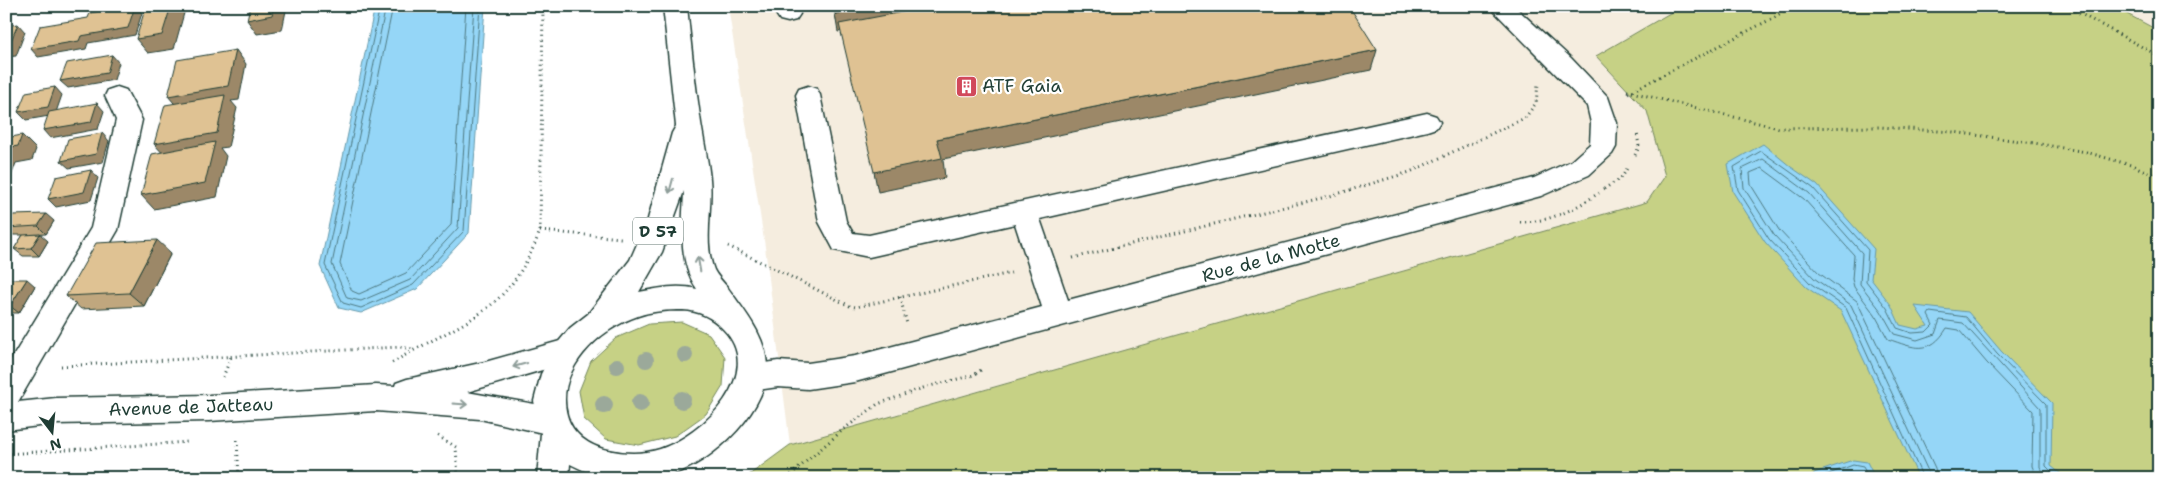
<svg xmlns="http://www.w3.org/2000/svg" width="2165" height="484" viewBox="0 0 2165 484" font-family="'Shantell Sans',sans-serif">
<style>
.built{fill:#f5eddf}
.green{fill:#c6d185;stroke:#72875c}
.water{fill:#95d6f7;stroke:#6699a9}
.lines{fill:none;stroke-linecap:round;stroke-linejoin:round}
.shore{stroke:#4e7a82;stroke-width:1}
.minor-casing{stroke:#1f3d34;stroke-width:3}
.major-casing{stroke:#1f3d34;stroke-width:3}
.path{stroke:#1f3d34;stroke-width:3;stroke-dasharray:1 4;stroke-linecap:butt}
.minor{fill:#fff;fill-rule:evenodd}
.major{fill:#fff;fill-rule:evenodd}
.tree{fill:#9ba99a}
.wall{fill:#c0a77e;stroke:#1f3d34}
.shaded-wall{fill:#9c8867;stroke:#1f3d34}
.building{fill:#dfc293;stroke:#1f3d34}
.oneway{stroke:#8f9e9a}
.labels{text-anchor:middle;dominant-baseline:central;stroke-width:4.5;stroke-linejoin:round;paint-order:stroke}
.shield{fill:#fff;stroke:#627771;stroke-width:1}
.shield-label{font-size:16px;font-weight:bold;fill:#1f3d34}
.poi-label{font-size:18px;fill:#1f3d34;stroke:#fff;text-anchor:start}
.street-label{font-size:18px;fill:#1f3d34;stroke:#fff}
</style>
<rect width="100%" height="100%" fill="#fff"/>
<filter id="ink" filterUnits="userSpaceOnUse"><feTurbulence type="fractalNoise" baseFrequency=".02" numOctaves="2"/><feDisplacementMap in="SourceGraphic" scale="10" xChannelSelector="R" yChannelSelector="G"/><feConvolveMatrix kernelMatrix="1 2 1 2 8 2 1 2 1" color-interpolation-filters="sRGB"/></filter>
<g filter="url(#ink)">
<g class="built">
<polygon points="728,6 1682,6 1596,56 1647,111 1665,176 1647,202 790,445 765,247"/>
<polygon points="2112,6 2159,6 2159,31"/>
</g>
<g class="green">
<polygon points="1682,6 2112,6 2159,31 2159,478 745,478 790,445 1647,202 1665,176 1647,111 1596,56"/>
<polygon points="682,322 709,334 725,357 723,386 706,414 675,436 639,445 606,439 584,419 579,391 591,361 616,338 649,324"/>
</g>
<g class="water">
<polygon points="375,6 485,6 469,233 417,289 361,313 339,308 320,266"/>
<polygon points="1763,144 1791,167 1817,185 1874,249 1871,279 1891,305 1900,325 1917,329 1928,326 1915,306 1968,312 2001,351 2052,403 2051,466 2066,478 1919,478 1841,311 1806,287 1765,242 1733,192 1728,164"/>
<polygon points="1853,460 1867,462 1875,478 1813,478 1814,473"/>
</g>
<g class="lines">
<g class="shore">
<polyline points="380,6 325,265 343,303 361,308 413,285 464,231 480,6"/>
<polyline points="386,6 332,264 347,298 361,301 410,280 458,228 474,6"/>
<polyline points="393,6 340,264 352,291 359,294 406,273 451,225 466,6"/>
<polyline points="1818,478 1853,465 1863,467 1869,478"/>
<polyline points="1923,478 1846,308 1810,283 1769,239 1738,190 1734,167 1761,151 1813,188 1868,250 1866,281 1887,308 1897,328 1912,333 1926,332 1933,325 1928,315 1930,312 1966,317 1997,354 2046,404 2046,466 2058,478"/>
<polyline points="1929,478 1928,471 1851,305 1814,278 1774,235 1744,188 1742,169 1763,159 1809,193 1862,253 1860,284 1881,311 1894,334 1917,340 1935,334 1940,320 1963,323 2040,408 2040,467 2048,478"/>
<path d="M1937,478L1935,468L1857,301L1819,273L1779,230L1751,185L1750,173L1762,168L1804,199L1854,255L1852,279L1854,287L1875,315L1888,339C1914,348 1930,356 1947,328L1959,330L1987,363L2033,411L2032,466L2037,478"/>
</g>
<defs>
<g id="minor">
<polygon points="775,6 799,6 800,14 796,20 788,22 780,20 776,14"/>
<polygon points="1489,6 1514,6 1571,58 1608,97 1617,123 1616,147 1612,154 1589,175 1541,196 855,382 808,389 778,387 751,391 740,387 736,378 740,369 751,365 778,361 808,363 855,356 1042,307 1015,224 869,257 834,250 819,222 796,95 799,89 808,86 817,89 820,95 846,221 853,233 869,235 1427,113 1436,116 1440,122 1436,128 1427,131 1040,219 1068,300 1534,178 1571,161 1590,144 1591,123 1587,106"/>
<polygon points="117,87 126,90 142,120 118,230 18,402 56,398 209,395 376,385 395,386 396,383 407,379 485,362 567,339 577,342 582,351 577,360 467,392 552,407 563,411 567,421 563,431 552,435 480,419 376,411 209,421 56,424 6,430 6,368 91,228 116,120 105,96 108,90"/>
</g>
<path id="major" d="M663,6H687C691,45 695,84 701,123C704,142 708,160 710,179C713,208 703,242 714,270C717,276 724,283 728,288C745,312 767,337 767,368C766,416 703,472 658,478C644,480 620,479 605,478C593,476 581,469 570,464L569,478H537L541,433L534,401L541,374L556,345L570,328L588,314L630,260L648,219L672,133L676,126ZM684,191C683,224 677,260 697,289C678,284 658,288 639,292L662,252ZM683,310C699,311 712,317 723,329C767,373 703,435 660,449C644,454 625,454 608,450C589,446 572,434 567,415C555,370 599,329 638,316C652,311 668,310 683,310Z"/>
</defs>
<use href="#minor" class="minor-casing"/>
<use href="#major" class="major-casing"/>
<g class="path">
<polyline points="2066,6 2159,56"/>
<polyline points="1627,91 1779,128 1880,127 1953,132 2034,143 2086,152 2134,166 2159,177"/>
<polyline points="1628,93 1777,16 1790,6"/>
<polyline points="1635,155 1639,147 1637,132"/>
<polyline points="1604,189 1622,177 1628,167"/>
<path d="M1520,222C1551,222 1573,210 1599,193"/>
<polyline points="540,231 621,238"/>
<polyline points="728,246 850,306 856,307 1011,273"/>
<polyline points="1073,258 1330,196 1410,172 1525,118 1536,103 1538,84"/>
<polyline points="900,297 907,324"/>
<path d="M392,363C462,320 508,317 540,231L543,6"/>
<polyline points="61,366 400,347 414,349"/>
<polyline points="223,377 231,357"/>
<polyline points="438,436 456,447 458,478"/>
<polyline points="237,440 239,478"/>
<polyline points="6,454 188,442"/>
<polyline points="787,478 844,429 878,404 926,387 974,375 984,368"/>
</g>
<use href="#minor" class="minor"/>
<use href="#major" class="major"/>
</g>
<g class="tree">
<circle cx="685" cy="355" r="8"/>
<circle cx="646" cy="360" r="8"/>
<circle cx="617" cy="366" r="8"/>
<circle cx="682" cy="400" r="9"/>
<circle cx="640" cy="403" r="9"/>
<circle cx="604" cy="405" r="9"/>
</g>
<g class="wall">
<polygon points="54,221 46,234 28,235 48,241 39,256 23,256 14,249 23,235 13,235 6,230 6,225"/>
<polygon points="171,253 144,306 81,309 66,296"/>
<polygon points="6,279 35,286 19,313 6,313"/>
</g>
<g class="shaded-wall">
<polygon points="135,6 136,6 142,13 135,35 88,43 86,49 38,57 31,49 81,36"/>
<polygon points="171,6 186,6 174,49 148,53 136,39"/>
<polygon points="274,6 287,6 282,30 257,34 247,20"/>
<polygon points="875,6 977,6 838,32 835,14"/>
<polygon points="18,24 25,32 16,56 6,57 6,48"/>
<polygon points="236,50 246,64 239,100 231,101 237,108 228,147 220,148 226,156 217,197 154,209 141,195 167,158 154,144 180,110 168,96"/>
<polygon points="1377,50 1371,70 943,159 945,178 878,192 874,172 937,139"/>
<polygon points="112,55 119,63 114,80 68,88 60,81"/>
<polygon points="55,87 62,95 55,115 26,120 18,112"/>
<polygon points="97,103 104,111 98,129 50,138 43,130"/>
<polygon points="102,133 109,141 103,162 69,168 61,161"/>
<polygon points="22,135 36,149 32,160 16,163 6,190 6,148"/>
<polygon points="91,170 98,178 91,200 56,207 48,199"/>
<polygon points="46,214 54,221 46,234 38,226"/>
<polygon points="40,234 48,241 39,256 31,248"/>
<polygon points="157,240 171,253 144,306 129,293"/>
<polygon points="27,279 35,286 19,313 10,306"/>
</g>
<g class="building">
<polygon points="129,6 135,6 128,28 81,36 79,41 31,49 40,26 88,18 90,13"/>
<polygon points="146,6 171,6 162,35 136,39"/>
<polygon points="250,6 274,6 272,15 247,20"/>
<polygon points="833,6 875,6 835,14"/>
<polygon points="934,6 1349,6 1377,50 937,139 942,158 874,172 839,24"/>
<polygon points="18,24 8,48 6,48 6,26"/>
<polygon points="236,50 228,86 168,96 177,60"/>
<polygon points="112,55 107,73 60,81 67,63"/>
<polygon points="55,87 48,107 18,112 26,92"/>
<polygon points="225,95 217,133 154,144 165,105"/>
<polygon points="97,103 91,122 43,130 49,112"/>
<polygon points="102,133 96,154 61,161 68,139"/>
<polygon points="22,135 18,146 6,148 6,138"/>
<polygon points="215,142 205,183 141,195 152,154"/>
<polygon points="91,170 84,192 48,199 56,177"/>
<polygon points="46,214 38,226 6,228 6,225 13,215"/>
<polygon points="40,234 31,248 14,249 23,235"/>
<polygon points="157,240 129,293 66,296 96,243"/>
<polygon points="6,279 27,279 10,306 6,306"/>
</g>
<defs><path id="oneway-shaft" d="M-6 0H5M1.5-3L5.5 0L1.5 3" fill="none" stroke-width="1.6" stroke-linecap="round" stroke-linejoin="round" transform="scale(1.25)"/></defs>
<g class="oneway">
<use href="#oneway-shaft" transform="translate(671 186) rotate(105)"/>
<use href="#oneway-shaft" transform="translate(699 264) rotate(-100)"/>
<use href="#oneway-shaft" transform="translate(520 365) rotate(164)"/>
<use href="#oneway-shaft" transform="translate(460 404) rotate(4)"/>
</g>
</g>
<defs>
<symbol id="building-square" viewBox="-11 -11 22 22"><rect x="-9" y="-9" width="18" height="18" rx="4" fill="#d1495b" stroke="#fff"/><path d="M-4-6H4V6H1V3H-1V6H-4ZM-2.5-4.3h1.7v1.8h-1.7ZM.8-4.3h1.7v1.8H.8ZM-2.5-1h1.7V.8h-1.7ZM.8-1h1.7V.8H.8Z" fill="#fff"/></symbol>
</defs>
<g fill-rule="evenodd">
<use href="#building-square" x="954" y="74" width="25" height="25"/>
</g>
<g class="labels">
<rect class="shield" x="633" y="217.5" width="50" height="27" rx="4"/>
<g class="shield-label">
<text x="658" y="231">D 57</text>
</g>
<g class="poi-label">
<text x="982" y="86">ATF Gaia</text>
</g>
<g class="street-label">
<text transform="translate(1271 258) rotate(-15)">Rue de la Motte</text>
<text transform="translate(191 407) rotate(-2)">Avenue de Jatteau</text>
</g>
</g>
<rect width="2165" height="484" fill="none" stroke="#fff" stroke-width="25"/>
<rect x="12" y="12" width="2140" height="459" fill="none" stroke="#1f3d34" stroke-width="2" filter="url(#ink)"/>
<g transform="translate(52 432) rotate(164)" stroke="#ffffff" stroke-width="4" paint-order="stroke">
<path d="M0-4L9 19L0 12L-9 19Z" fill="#1f3d34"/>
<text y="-8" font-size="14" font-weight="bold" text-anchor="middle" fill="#1f3d34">N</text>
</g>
</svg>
